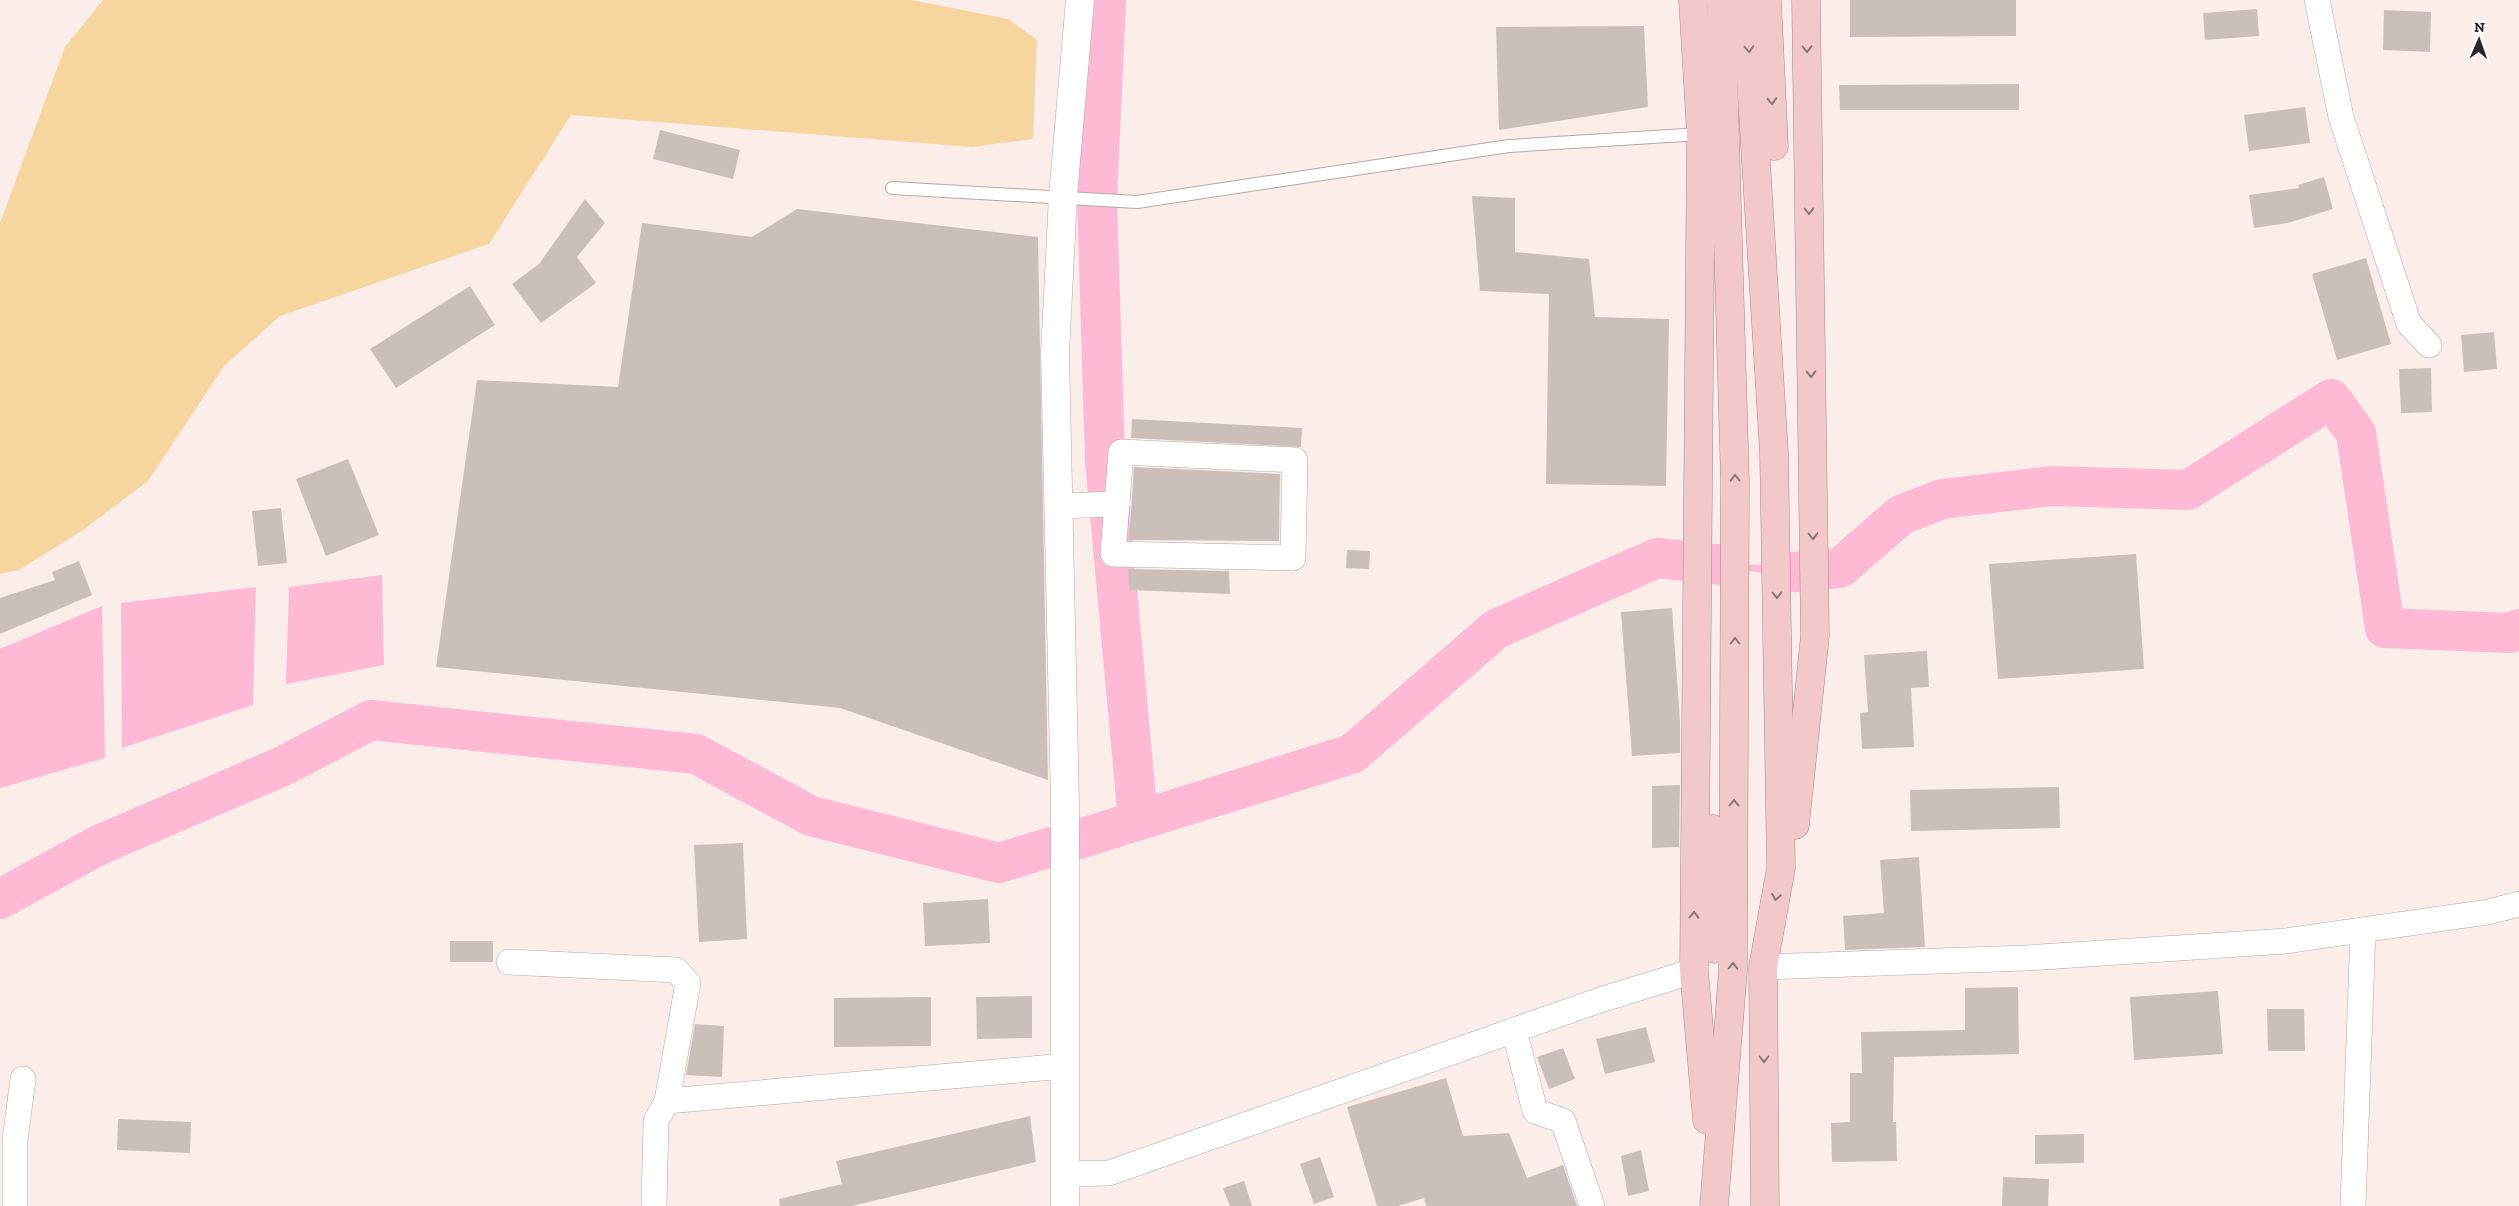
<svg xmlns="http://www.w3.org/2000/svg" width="2519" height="1206" viewBox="0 0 2519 1206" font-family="'Zilla Slab',serif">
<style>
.green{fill:#f6d59f}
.water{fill:#feb9d4}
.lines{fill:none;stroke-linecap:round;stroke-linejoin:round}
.stream{stroke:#feb9d4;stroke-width:7}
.river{stroke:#feb9d4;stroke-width:40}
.building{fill:#cbc0b9}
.service-casing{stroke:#b5a8a5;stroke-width:14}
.minor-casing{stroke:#b5a8a5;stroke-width:26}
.tertiary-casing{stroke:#b5a8a5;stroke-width:29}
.trunk-casing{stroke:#aa8687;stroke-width:29}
.service{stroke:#fff;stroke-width:12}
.minor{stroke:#fff;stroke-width:25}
.tertiary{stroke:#fff;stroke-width:28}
.trunk{stroke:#f2c8ca;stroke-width:28}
.oneway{stroke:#8e7677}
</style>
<rect width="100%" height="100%" fill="#fbeeea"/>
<polygon class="green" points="103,0 912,0 1008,19 1037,40 1033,139 972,147 571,115 489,244 280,316 224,366 148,481 83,530 19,570 0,574 0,223 65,47"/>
<g class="water">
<polygon points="382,575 384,665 286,684 289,587"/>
<polygon points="256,587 253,705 122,748 121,603"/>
<polygon points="102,606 105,758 0,788 0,649"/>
</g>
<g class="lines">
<polyline class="stream" points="1752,568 1763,569"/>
<g class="river">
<polyline points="1106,0 1097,199 1105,460 1138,820"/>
<polyline points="1793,572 1840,568 1901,515 1942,499 2051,486 2188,490 2331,399 2356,433 2385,628 2510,633 2519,629"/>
<polyline points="1079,839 1352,754 1496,629 1657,558 1722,565"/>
<polyline points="0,899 99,845 283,766 371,720 696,754 811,816 999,863 1051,847"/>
</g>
</g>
<g class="building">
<polygon points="1850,0 2016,0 2016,36 1850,37"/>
<polygon points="2257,9 2259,36 2205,40 2203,13"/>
<polygon points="2384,10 2431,12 2430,52 2383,50"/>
<polygon points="1644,26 1648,107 1499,130 1496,27"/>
<polygon points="2019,84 2019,110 1840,110 1839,85"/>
<polygon points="2305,107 2310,143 2249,151 2244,115"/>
<polygon points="660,130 740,150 733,179 653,159"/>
<polygon points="2324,177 2333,209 2288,223 2254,228 2249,195 2299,188 2298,185"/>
<polygon points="1472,196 1515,198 1515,252 1589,259 1595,317 1669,319 1666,486 1546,484 1549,294 1480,291"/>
<polygon points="585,199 605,223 577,257 596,283 541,323 512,284 539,264"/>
<polygon points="797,209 1038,237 1048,780 840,708 436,667 477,380 618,387 642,223 752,237"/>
<polygon points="2366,258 2391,344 2337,360 2312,274"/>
<polygon points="470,286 495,325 396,388 370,349"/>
<polygon points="2494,332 2497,369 2464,372 2461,335"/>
<polygon points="2431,368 2432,412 2401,413 2399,369"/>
<polygon points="1132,419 1302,428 1301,447 1131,438"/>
<polygon points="348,459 379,535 326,556 296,479"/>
<polygon points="1134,467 1280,474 1279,541 1129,540"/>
<polygon points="281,508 287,563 258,566 252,511"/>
<polygon points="1347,550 1370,551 1369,569 1346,568"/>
<polygon points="2136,554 2144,669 1998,679 1989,564"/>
<polygon points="79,561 92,595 0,634 0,598 55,580 52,572"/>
<polygon points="1128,569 1229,571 1230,594 1129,590"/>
<polygon points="1672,608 1680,721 1680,753 1632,756 1621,612"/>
<polygon points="1927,651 1929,687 1911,688 1914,747 1862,749 1860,713 1868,712 1864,655"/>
<polygon points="1680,785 1679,847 1652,848 1652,786"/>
<polygon points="2059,787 2060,828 1911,831 1910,790"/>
<polygon points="743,843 747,939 699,942 694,845"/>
<polygon points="1919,857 1925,947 1845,950 1843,916 1884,913 1880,860"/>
<polygon points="988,899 990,943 925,946 923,903"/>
<rect x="450" y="941" width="43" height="21"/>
<polygon points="2018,987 2019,1054 1894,1057 1893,1122 1896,1122 1897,1161 1832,1162 1831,1123 1850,1122 1850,1073 1862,1073 1861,1032 1965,1030 1965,988"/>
<polygon points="2218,991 2223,1054 2134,1060 2130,997"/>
<polygon points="1032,996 1032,1038 977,1039 976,997"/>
<polygon points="931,997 931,1046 834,1047 834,998"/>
<polygon points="2267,1009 2304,1009 2305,1051 2268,1051"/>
<polygon points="695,1024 724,1026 722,1077 686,1075"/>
<polygon points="1646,1027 1655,1062 1605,1074 1596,1039"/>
<polygon points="1563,1048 1575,1079 1549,1089 1537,1057"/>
<polygon points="1446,1078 1463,1136 1509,1133 1527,1178 1563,1165 1577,1206 1426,1206 1424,1198 1398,1206 1377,1206 1347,1107"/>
<polygon points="1030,1116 1036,1162 852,1206 780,1206 779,1199 842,1184 836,1161"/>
<polygon points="118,1119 191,1122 190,1153 117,1150"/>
<polygon points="2084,1134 2084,1163 2035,1164 2035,1135"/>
<polygon points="1641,1150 1649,1191 1628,1196 1621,1156"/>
<polygon points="1320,1157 1334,1197 1314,1204 1300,1164"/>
<polygon points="2003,1177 2049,1179 2048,1206 2002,1206"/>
<polygon points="1244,1181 1252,1206 1230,1206 1223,1188"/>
</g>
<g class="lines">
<defs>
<polyline id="service" points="892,188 1137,202 1509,146 1701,134"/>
<g id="minor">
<polyline points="2317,0 2341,117 2409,324 2429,345"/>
<polygon points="1121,452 1295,460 1293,558 1113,554"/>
<polyline points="1059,506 1117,504"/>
<polyline points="509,962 676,970 688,983 667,1101"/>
<polyline points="1763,967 2026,958 2286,941 2488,912 2519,904"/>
<polyline points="1514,1030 1535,1111 1563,1121 1592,1206"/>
<polyline points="1064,1174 1109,1173 1600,1000 1694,971"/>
<polyline points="15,1206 15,1140 23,1079"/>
<polyline points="654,1206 656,1121 667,1101 1065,1066"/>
<polyline points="2353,1206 2363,930"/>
</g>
<polyline id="tertiary" points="1065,1206 1065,804 1055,354 1063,196 1080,0"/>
<g id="trunk">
<polyline points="1693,0 1701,134 1694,971 1707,1120"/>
<polyline points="1746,0 1774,453 1781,868 1763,967 1765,1206"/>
<polyline points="1767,0 1774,146"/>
<polyline points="1795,825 1815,636 1806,0"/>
<polyline points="1713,829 1715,949"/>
<polyline points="1714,1206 1733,971 1735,482 1721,0"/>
</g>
</defs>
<use href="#service" class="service-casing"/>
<use href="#minor" class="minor-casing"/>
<use href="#tertiary" class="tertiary-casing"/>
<use href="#trunk" class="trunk-casing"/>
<use href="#service" class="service"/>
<use href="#minor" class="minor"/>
<use href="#tertiary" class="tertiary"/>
<use href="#trunk" class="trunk"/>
</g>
<defs><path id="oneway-chevron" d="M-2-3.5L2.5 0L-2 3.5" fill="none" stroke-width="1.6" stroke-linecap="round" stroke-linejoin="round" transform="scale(1.25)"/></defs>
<g class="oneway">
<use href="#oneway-chevron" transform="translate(1749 49) rotate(86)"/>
<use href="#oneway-chevron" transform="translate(1807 49) rotate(89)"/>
<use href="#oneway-chevron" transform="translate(1772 101) rotate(87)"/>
<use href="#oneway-chevron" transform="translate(1809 211) rotate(89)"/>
<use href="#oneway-chevron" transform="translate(1811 374) rotate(89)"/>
<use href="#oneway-chevron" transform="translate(1735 478) rotate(-91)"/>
<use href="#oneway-chevron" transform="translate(1813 536) rotate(89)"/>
<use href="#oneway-chevron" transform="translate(1777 595) rotate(89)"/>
<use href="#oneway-chevron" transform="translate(1735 641) rotate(-90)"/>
<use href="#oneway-chevron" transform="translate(1734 803) rotate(-90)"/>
<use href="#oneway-chevron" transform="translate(1776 897) rotate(100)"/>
<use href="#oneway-chevron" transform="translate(1694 915) rotate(-89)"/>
<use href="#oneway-chevron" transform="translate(1733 966) rotate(-89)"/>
<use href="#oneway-chevron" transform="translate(1764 1059) rotate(90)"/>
</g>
<g transform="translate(2479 40) rotate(2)" stroke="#fefefe" stroke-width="4" paint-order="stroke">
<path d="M0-4L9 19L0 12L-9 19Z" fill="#2a2524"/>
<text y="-8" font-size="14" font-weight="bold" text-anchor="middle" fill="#2a2524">N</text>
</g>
</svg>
